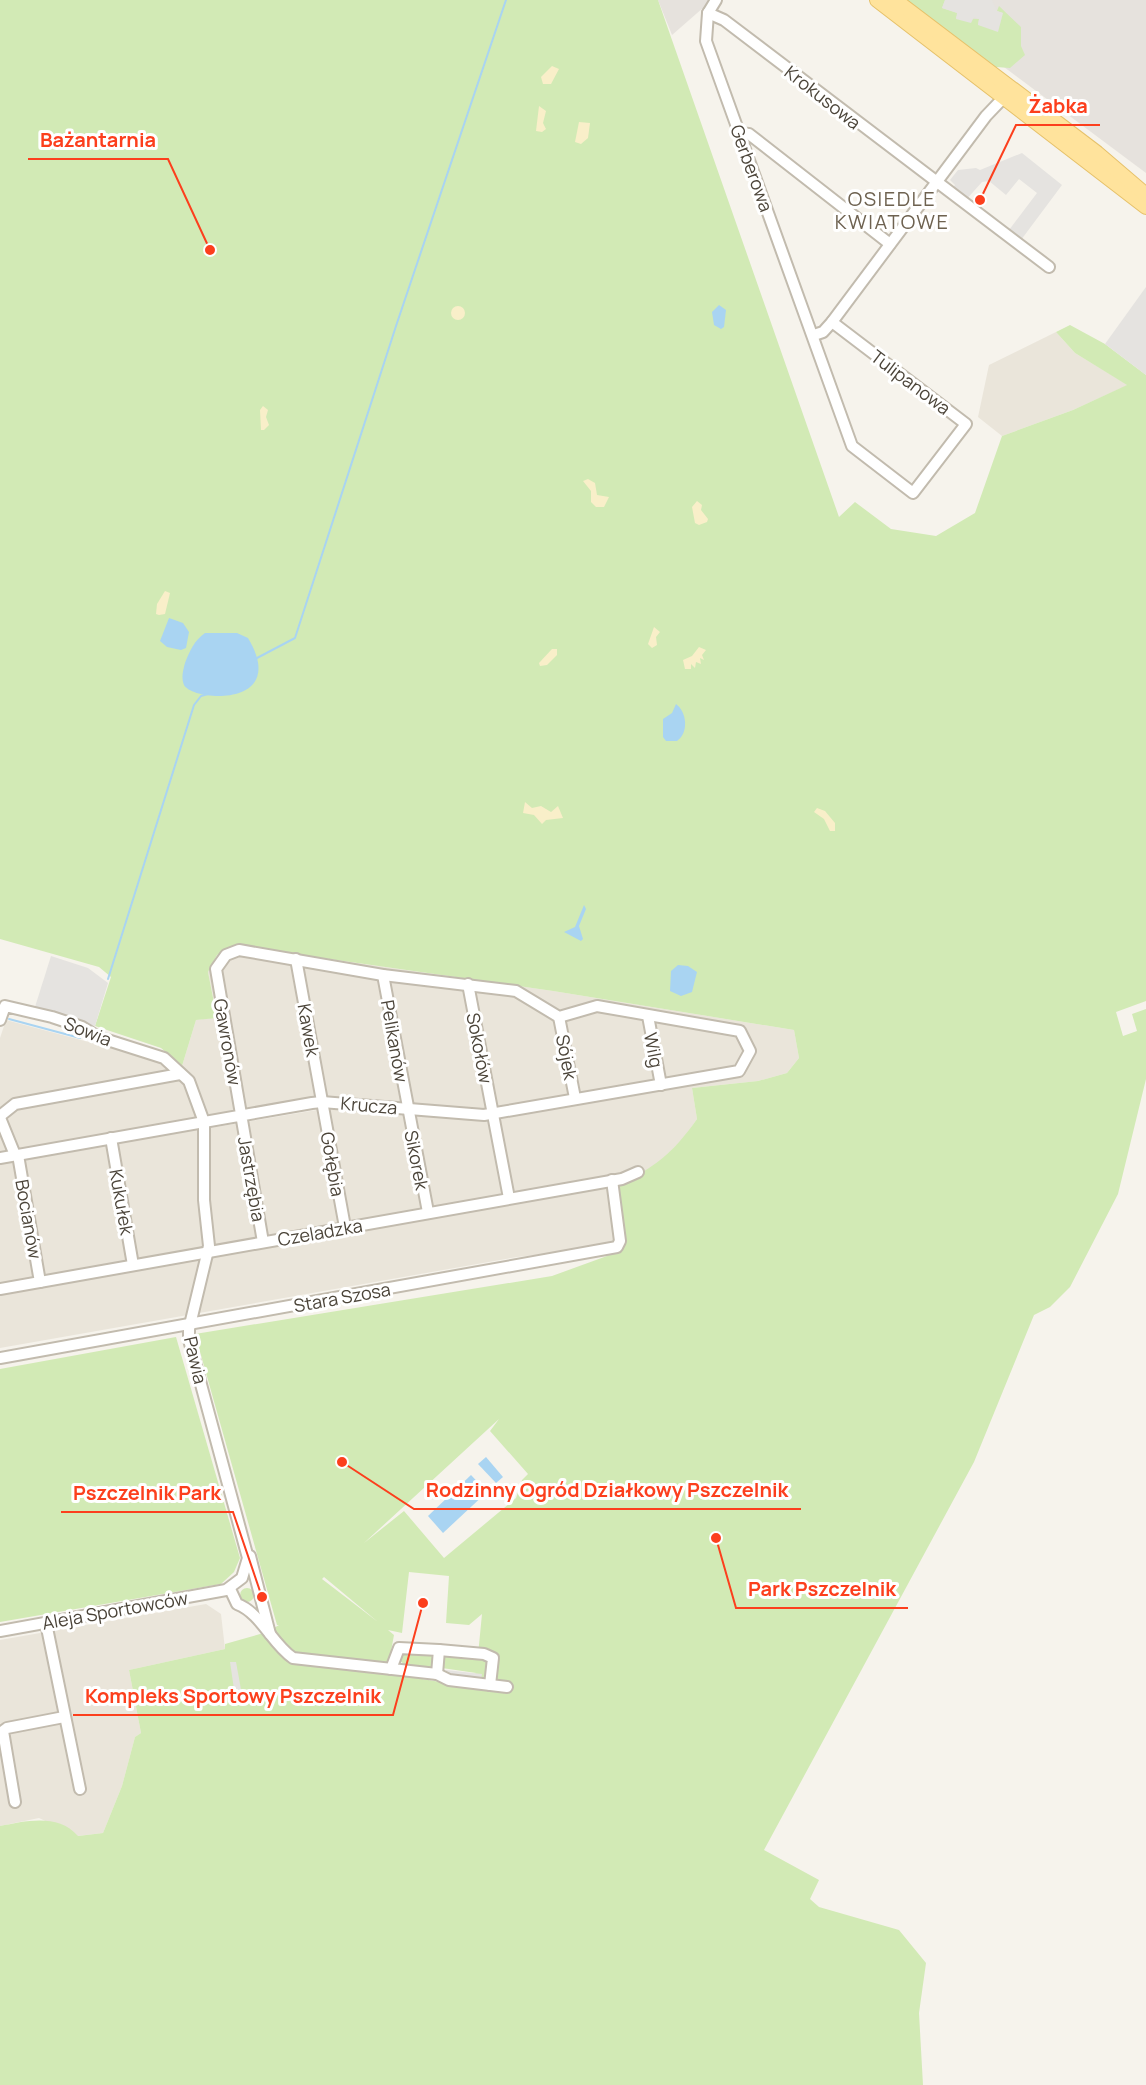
<svg xmlns="http://www.w3.org/2000/svg" width="1146" height="2085" viewBox="0 0 1146 2085" font-family="Manrope,sans-serif">
<style>
.residential{fill:#eae5da}
.industrial{fill:#e6e2dd}
.green{fill:#d2eab5;fill-rule:evenodd}
.sand{fill:#f9efc9}
.parking{fill:#e5e3e0}
.water{fill:#a9d4f2}
.lines{fill:none;stroke-linecap:round;stroke-linejoin:round}
.stream{stroke:#a9d4f2;stroke-width:2}
.minor-casing{stroke:#c2bbae;stroke-width:14}
.major-casing{stroke:#e6c16a;stroke-width:16}
.minor{stroke:#fff;stroke-width:10}
.major{stroke:#ffe39c;stroke-width:14}
.labels{text-anchor:middle;dominant-baseline:central;stroke-width:6;stroke-linejoin:round;paint-order:stroke}
.street-label{font-size:18px;fill:#4b4439;stroke:#fff}
.neighbourhood-label{font-size:20px;letter-spacing:1.5px;fill:#6e6250;stroke:#fff}
.leader{fill:none;stroke:#fc3f1d;stroke-width:2}
.callout-dot{fill:#fc3f1d;stroke:#fff;stroke-width:2}
.callout-label{font-size:20px;text-anchor:middle;font-weight:bold;fill:#fc3f1d;stroke:#fff;stroke-width:6;stroke-linejoin:round;paint-order:stroke}
</style>
<rect width="100%" height="100%" fill="#f6f3ec"/>
<g class="residential">
<polygon points="1056,332 1075,353 1128,385 1073,410 1002,436 978,417 989,365"/>
<polygon points="239,946 553,991 794,1030 799,1058 787,1073 758,1081 692,1088 697,1119 683,1139 656,1165 641,1174 625,1245 517,1257 0,1348 0,1038 6,1020 156,1060 185,1083 204,1129 323,1109 409,1116 421,1115 320,1099 208,1118 199,1088 182,1066 196,1020 217,1017 208,972 217,955"/>
<polygon points="206,1604 221,1614 225,1649 129,1670 141,1733 135,1737 122,1786 103,1833 77,1836 39,1818 0,1826 0,1640"/>
</g>
<g class="industrial">
<polygon points="658,0 712,0 672,35"/>
<polygon points="920,0 1146,0 1146,173 1004,67"/>
</g>
<g class="green">
<path d="M0,0H658L839,517L855,502L891,529L936,536L975,513L1002,436L1073,410L1127,385L1075,353L1056,332L1070,325L1105,344L1146,375V1001L1116,1012L1123,1036L1137,1031L1132,1014L1146,1009V1079L1118,1194L1070,1287L1050,1307L1034,1315L974,1462L764,1850L819,1880L810,1899L819,1907L899,1930L926,1963L919,2013L923,2085H0V1826C26,1821 58,1813 78,1836L103,1833L122,1786L135,1737L141,1733L129,1670L225,1649V1644L267,1632L279,1625H277L195,1334L552,1276L607,1256L625,1245L616,1185C654,1169 673,1153 697,1119L692,1088L758,1081L787,1073L799,1058L794,1030L553,991L239,946L217,955L208,972L217,1018L196,1020L182,1066L161,1048L95,1026L111,977L99,967L0,939ZM499,1419L490,1431L528,1474L522,1480L516,1498L444,1558L404,1511L364,1543ZM409,1572L449,1576L446,1623L469,1625L482,1614L478,1655L443,1654L442,1668L476,1673L452,1684L387,1673L394,1635L388,1630L402,1633ZM324,1577L378,1622L322,1579Z"/>
<polygon points="907,0 945,0 942,8 958,13 956,18 979,19 978,25 1003,13 997,11 999,6 1021,27 1021,46 1025,55 1010,68 996,67"/>
<polygon points="176,1337 240,1558 234,1572 221,1584 0,1622 0,1369"/>
<circle cx="247" cy="1595" r="7"/>
<polygon points="434,1652 432,1668 405,1665 399,1660 401,1653"/>
</g>
<g class="sand">
<polygon points="552,66 559,69 551,84 543,84 541,77"/>
<polygon points="539,106 546,111 543,123 546,129 542,132 536,131"/>
<polygon points="579,122 590,123 588,138 581,144 575,142"/>
<circle cx="458" cy="313" r="7"/>
<polygon points="263,406 268,410 266,417 269,425 264,430 261,430 260,410"/>
<polygon points="588,479 595,483 597,495 609,497 604,507 596,507 591,502 591,491 583,481"/>
<polygon points="697,501 702,505 701,510 708,519 707,522 699,525 695,523 692,507"/>
<polygon points="165,591 170,593 165,614 159,615 156,614 157,604"/>
<polygon points="654,627 660,632 656,637 657,645 652,648 648,644"/>
<polygon points="699,647 706,650 702,655 704,660 700,658 701,664 696,662 695,668 691,664 691,669 685,669 683,660 692,656"/>
<polygon points="552,649 557,649 557,655 547,665 540,666 539,663"/>
<polygon points="525,802 532,808 541,806 551,812 558,806 563,818 546,820 542,824 534,815 523,813"/>
<polygon points="817,808 825,811 835,823 835,831 830,831 824,819 814,812"/>
</g>
<g class="parking">
<polygon points="945,0 992,0 997,11 1003,13 998,32 978,25 979,19 974,17 971,23 956,19 957,13 942,8"/>
<polygon points="1022,153 1062,185 1021,240 1009,230 1037,193 1019,179 1006,195 989,181 982,182 965,201 951,190 955,185 950,180 958,170 976,168 980,170"/>
<polygon points="1146,287 1146,375 1105,344"/>
<polygon points="51,956 88,968 108,983 95,1026 35,1007"/>
<polygon points="230,1662 236,1662 242,1695 235,1696"/>
<polygon points="446,1670 482,1674 481,1680 445,1676"/>
</g>
<g class="water">
<polygon points="719,305 726,310 724,327 721,329 714,325 712,312"/>
<polygon points="169,618 183,623 189,632 186,648 181,650 167,647 160,641"/>
<path d="M205,633H237L248,638C290,708 193,702 184,685C181,678 183,670 185,663C190,650 194,641 205,633Z"/>
<path d="M676,704C687,712 689,733 677,741H666L663,737V719L672,713Z"/>
<polygon points="584,905 586,909 579,926 583,939 581,941 564,932 575,927"/>
<polygon points="678,965 688,966 697,972 692,992 681,996 670,991 671,971"/>
<polygon points="486,1457 503,1477 496,1483 478,1464"/>
<polygon points="471,1475 487,1492 443,1533 428,1516"/>
</g>
<g class="lines">
<g class="stream">
<polyline points="257,658 295,638 397,323 506,0"/>
<polyline points="108,979 194,705 201,696 208,694"/>
<polyline points="9,1019 80,1038"/>
</g>
<defs>
<g id="minor">
<polyline points="716,0 708,13 706,41 852,446 913,493 966,424 832,322"/>
<polyline points="708,13 724,20 1049,267"/>
<polyline points="739,133 749,134 890,244"/>
<polyline points="814,335 823,332 832,322 986,116 1008,93"/>
<polyline points="296,959 345,1227"/>
<polyline points="383,975 428,1212"/>
<polyline points="468,984 509,1198"/>
<polyline points="648,1016 661,1085"/>
<polyline points="559,1017 575,1098"/>
<polyline points="0,1020 5,1006 52,1017 82,1027 98,1037 164,1058 189,1081 204,1122 204,1200 209,1246 189,1329 189,1340 248,1558 242,1578 226,1590 0,1631"/>
<polyline points="0,1116 15,1104 180,1074"/>
<polyline points="0,1118 15,1155"/>
<polyline points="111,1138 133,1265"/>
<polyline points="18,1155 40,1282"/>
<polyline points="0,1158 312,1103 322,1102 484,1115 739,1071 750,1051 740,1031 597,1006 559,1017 516,991 383,975 239,950 226,955 216,969 263,1242"/>
<polyline points="0,1289 622,1179 638,1172"/>
<polyline points="0,1358 617,1247 620,1241 612,1180"/>
<polyline points="250,1556 270,1634"/>
<path d="M230,1589L237,1604C261,1613 272,1644 293,1658L437,1674L449,1680L507,1687"/>
<polyline points="46,1623 80,1789"/>
<polyline points="439,1650 484,1654 493,1658 490,1685"/>
<polyline points="391,1669 399,1648 439,1650 437,1674"/>
<polyline points="15,1802 3,1731 7,1728 64,1717"/>
</g>
<g id="major">
<polyline points="877,0 1146,207"/>
<polyline points="895,0 1097,153 1146,195"/>
</g>
</defs>
<use href="#minor" class="minor-casing"/>
<use href="#major" class="major-casing"/>
<use href="#minor" class="minor"/>
<use href="#major" class="major"/>
</g>
<g class="labels">
<g class="street-label">
<text transform="translate(823 97) rotate(38)">Krokusowa</text>
<text transform="translate(752 168) rotate(70)">Gerberowa</text>
<text transform="translate(911 382) rotate(37)">Tulipanowa</text>
<text transform="translate(309 1030) rotate(80)">Kawek</text>
<text transform="translate(88 1031) rotate(22)">Sowia</text>
<text transform="translate(395 1041) rotate(80)">Pelikanów</text>
<text transform="translate(228 1042) rotate(80)">Gawronów</text>
<text transform="translate(480 1048) rotate(79)">Sokołów</text>
<text transform="translate(654 1050) rotate(79)">Wilg</text>
<text transform="translate(567 1057) rotate(79)">Sójek</text>
<text transform="translate(369 1105) rotate(5)">Krucza</text>
<text transform="translate(417 1160) rotate(79)">Sikorek</text>
<text transform="translate(333 1164) rotate(80)">Gołębia</text>
<text transform="translate(252 1179) rotate(80)">Jastrzębia</text>
<text transform="translate(122 1202) rotate(80)">Kukułek</text>
<text transform="translate(29 1219) rotate(80)">Bocianów</text>
<text transform="translate(320 1232) rotate(-10)">Czeladzka</text>
<text transform="translate(342 1297) rotate(-10)">Stara Szosa</text>
<text transform="translate(196 1360) rotate(77)">Pawia</text>
<text transform="translate(115 1610) rotate(-10)">Aleja Sportowców</text>
</g>
<g class="neighbourhood-label">
<text x="892" y="198">OSIEDLE<tspan x="892" dy="23">KWIATOWE</tspan></text>
</g>
</g>
<path class="leader" d="M980 200L1016 125H1100M210 250L168 159H28M342 1462L414 1509H801M262 1597L233 1512H61M716 1538L736 1608H908M423 1603L393 1715H73"/>
<g class="callout-dot">
<circle cx="980" cy="200" r="6"/>
<circle cx="210" cy="250" r="6"/>
<circle cx="342" cy="1462" r="6"/>
<circle cx="262" cy="1597" r="6"/>
<circle cx="716" cy="1538" r="6"/>
<circle cx="423" cy="1603" r="6"/>
</g>
<g class="callout-label">
<text x="1058" y="113">Żabka</text>
<text x="98" y="147">Bażantarnia</text>
<text x="607" y="1497">Rodzinny Ogród Działkowy Pszczelnik</text>
<text x="147" y="1500">Pszczelnik Park</text>
<text x="822" y="1596">Park Pszczelnik</text>
<text x="233" y="1703">Kompleks Sportowy Pszczelnik</text>
</g>
</svg>
